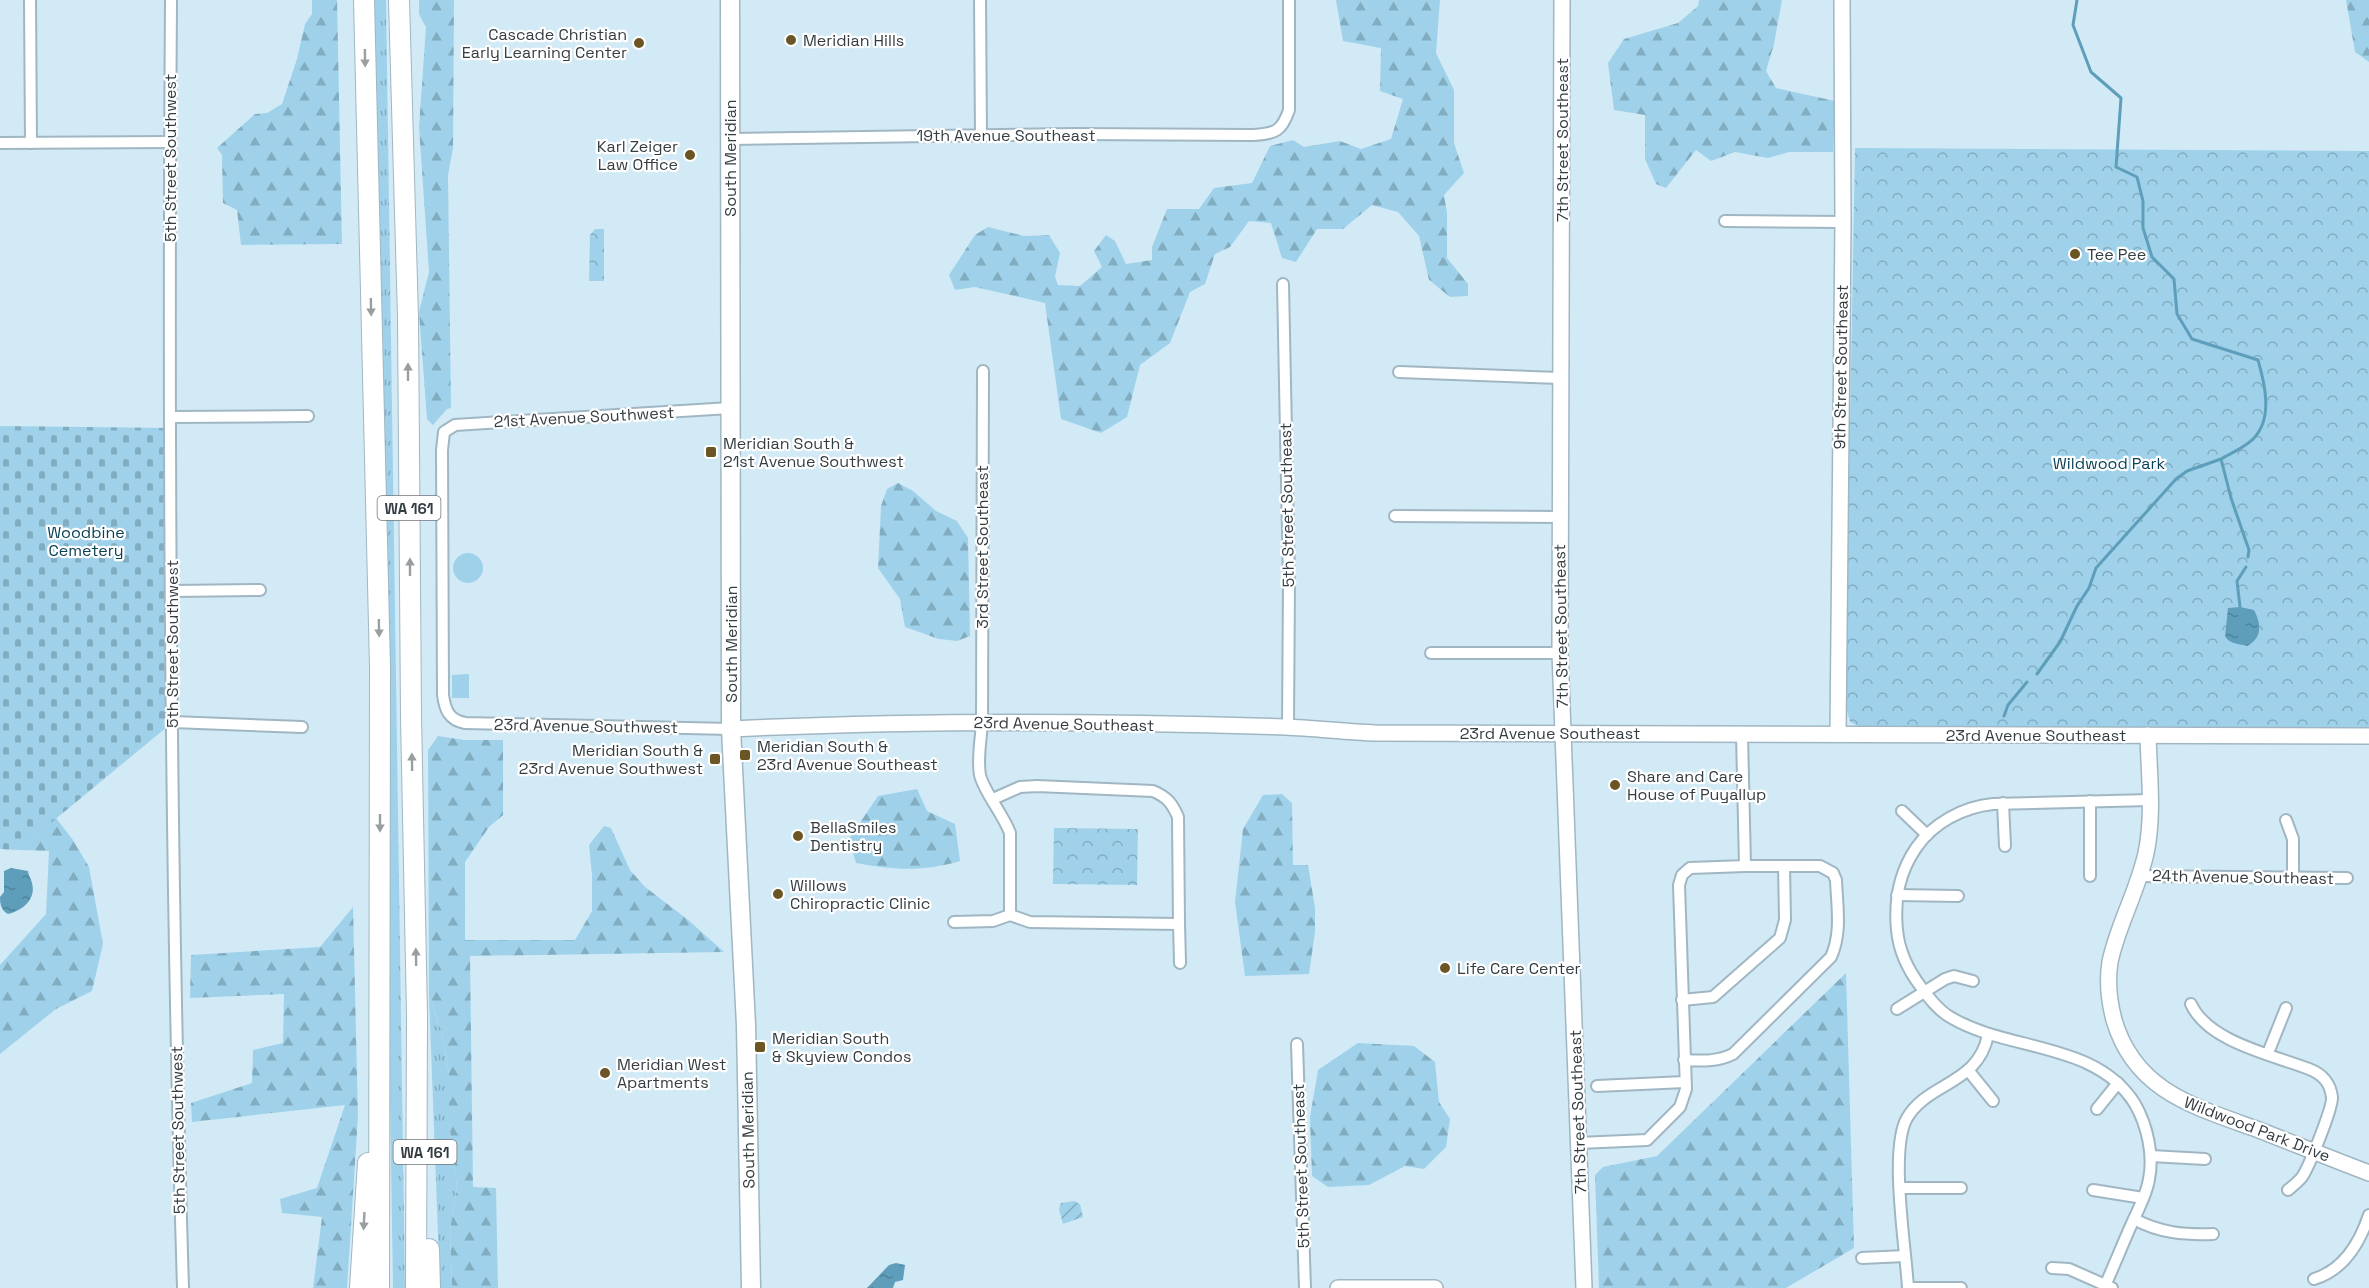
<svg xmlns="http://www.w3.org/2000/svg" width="2369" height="1288" viewBox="0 0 2369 1288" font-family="'Space Grotesk',sans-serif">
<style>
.grass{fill:url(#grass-tufts)}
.forest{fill:url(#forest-firs)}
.cemetery{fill:url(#cemetery-stones)}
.park{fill:url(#park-crowns)}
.garden{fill:url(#garden-furrows)}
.pitch{fill:#9fd2ea}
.water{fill:url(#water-ripples)}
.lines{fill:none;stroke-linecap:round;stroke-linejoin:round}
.stream{stroke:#5e9ebb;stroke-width:3}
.street-casing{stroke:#a0b7c3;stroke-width:14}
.secondary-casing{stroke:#a0b7c3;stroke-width:18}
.primary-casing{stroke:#a0b7c3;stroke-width:21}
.highway-casing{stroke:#a0b7c3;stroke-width:22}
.street{stroke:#fff;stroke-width:10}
.secondary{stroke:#fff;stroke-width:15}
.primary{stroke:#fff;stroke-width:18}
.highway{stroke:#fff;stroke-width:20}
.oneway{fill:#9a9ea0}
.poi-dot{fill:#6c5525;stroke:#fff;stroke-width:2}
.labels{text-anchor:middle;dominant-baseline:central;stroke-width:4.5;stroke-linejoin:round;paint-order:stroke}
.shield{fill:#fff;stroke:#71777b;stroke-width:1.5}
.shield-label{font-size:15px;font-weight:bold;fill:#343d42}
.poi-label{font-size:16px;fill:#343d42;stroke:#fff;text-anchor:start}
.street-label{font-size:16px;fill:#343d42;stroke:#fff}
.park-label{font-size:16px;fill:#094256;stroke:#fff}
</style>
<defs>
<pattern id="grass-tufts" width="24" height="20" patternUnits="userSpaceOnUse" patternTransform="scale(1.5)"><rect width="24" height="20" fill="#9fd2ea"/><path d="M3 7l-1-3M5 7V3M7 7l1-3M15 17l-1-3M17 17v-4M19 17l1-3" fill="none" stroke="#82acbf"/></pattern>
<pattern id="forest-firs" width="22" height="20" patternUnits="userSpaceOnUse" patternTransform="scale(1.5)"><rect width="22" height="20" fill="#9fd2ea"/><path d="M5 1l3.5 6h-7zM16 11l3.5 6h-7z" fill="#82acbf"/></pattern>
<pattern id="cemetery-stones" width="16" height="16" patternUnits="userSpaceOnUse" patternTransform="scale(1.5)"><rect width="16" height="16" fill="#9fd2ea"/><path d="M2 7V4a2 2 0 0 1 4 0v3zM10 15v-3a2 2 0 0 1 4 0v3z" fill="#82acbf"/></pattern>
<pattern id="park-crowns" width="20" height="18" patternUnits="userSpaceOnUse" patternTransform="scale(1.5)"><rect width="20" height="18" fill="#9fd2ea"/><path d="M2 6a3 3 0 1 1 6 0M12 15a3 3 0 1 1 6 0" fill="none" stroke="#82acbf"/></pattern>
<pattern id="garden-furrows" width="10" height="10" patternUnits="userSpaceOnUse" patternTransform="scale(1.5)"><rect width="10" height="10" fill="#9fd2ea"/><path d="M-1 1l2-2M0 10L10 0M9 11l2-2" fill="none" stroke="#82acbf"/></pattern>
<pattern id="water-ripples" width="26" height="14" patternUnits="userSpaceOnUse" patternTransform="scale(1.5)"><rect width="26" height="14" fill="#5e9ebb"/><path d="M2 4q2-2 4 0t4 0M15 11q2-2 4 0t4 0" fill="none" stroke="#4e829a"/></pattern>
</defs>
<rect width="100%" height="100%" fill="#d2eaf6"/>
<g class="grass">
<polygon points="373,0 386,0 405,1288 393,1288"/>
<polygon points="429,995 442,1034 449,1073 449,1122 457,1187 450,1230 452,1288 440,1288"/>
</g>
<g class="forest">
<polygon points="312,0 337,0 342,244 241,245 237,210 223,203 222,155 217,148 255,114 267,113 282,104 297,59 305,24 312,14"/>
<polygon points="419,0 454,0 453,148 448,175 451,408 447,409 433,425 427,419 419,312 429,272 419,127 426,27 419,14"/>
<polygon points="1336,0 1440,0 1436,53 1454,90 1454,143 1464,173 1444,195 1447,213 1447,258 1468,284 1468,296 1450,297 1429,280 1419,236 1398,212 1372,205 1343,229 1317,229 1296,262 1282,258 1271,223 1249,221 1230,247 1215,254 1205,284 1190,292 1170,343 1140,365 1127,417 1101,433 1061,419 1045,303 975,287 955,290 949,275 975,235 988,227 1024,236 1049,235 1060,253 1055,277 1058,285 1080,286 1102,267 1094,251 1106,235 1115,241 1126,264 1152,260 1152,247 1167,209 1199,209 1214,188 1252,183 1270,146 1293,140 1304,147 1340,141 1361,149 1391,139 1403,99 1380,91 1381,48 1343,41"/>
<polygon points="1699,0 1782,0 1774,44 1766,71 1776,88 1835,101 1833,152 1789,152 1768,158 1735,152 1711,161 1696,150 1666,188 1656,184 1645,159 1645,115 1614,110 1608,63 1624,39 1678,23 1698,6"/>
<polygon points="2346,0 2369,0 2369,62 2355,52"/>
<polygon points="898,483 913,491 936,511 957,521 968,538 970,636 957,641 939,639 905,627 900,599 878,568 881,506 887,489"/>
<polygon points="438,736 464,740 503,740 503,815 489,827 465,862 465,940 575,940 592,911 592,875 589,845 604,826 611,828 630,870 645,887 687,919 724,952 470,956 473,1187 496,1188 498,1288 452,1288 450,1230 457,1187 449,1122 449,1073 442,1034 429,995 428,750"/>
<path d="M917,789L927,811L955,824L960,861C923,872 894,870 856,863L849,839L878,796Z"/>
<polygon points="1282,794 1292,803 1293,865 1308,865 1315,908 1315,932 1309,974 1245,976 1235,902 1243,829 1263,795"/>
<polygon points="56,818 73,840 89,867 103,944 92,991 56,1009 0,1054 0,965 46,914 49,851 18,850"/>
<polygon points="353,907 358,1116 347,1288 313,1288 322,1217 282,1213 280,1199 317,1188 345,1105 192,1122 191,1103 252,1083 253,1050 283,1043 284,994 190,998 191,955 320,947"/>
<polygon points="1846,973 1854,1248 1786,1288 1599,1288 1595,1175 1603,1167 1657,1156"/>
<polygon points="1358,1043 1414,1046 1435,1062 1439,1102 1450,1119 1446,1147 1424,1169 1405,1166 1369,1185 1328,1187 1312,1176 1310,1117 1318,1070"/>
</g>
<polygon class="cemetery" points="0,426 171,428 173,722 18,850 0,849"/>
<g class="park">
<polygon points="1855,148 2369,151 2369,729 1858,726 1850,722 1845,703"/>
<polygon points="595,229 604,229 604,281 589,281 590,235"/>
<polygon points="1054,828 1138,829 1137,885 1053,884"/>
</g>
<polygon class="garden" points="1074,1201 1080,1204 1083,1217 1063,1224 1059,1209 1061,1203"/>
<g class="pitch">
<circle cx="468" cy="568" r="15"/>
<polygon points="469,674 469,698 452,698 452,675"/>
</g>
<g class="water">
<path d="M2240,607L2254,610C2261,623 2263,638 2247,646C2240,644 2229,644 2225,636L2228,608Z"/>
<path d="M11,868L28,871C28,874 30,877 31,880C38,898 24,910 8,914C1,910 0,904 0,897L4,892V871Z"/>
<polygon points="896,1263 905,1265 903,1280 895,1282 893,1288 867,1288 889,1265"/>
</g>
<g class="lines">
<g class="stream">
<path d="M2077,0L2073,25L2091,72L2121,98L2116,167L2137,177L2143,201V228L2152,257L2174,279L2177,314L2192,339L2258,360C2265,384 2273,418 2254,438C2246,447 2231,453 2221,459L2231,498L2249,550L2248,557"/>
<polyline points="2240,607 2237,581 2246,567"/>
<polyline points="2037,674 2060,642 2077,606 2089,588 2096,568 2176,479 2187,471 2221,459"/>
<polyline points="2004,716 2008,705 2027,682"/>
</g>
<defs>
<g id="street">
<polyline points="30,0 31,143"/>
<path d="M171,0C168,429 170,859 183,1288"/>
<polyline points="980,0 981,135"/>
<path d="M730,139L1075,134L1253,135C1275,134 1282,131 1289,110V0"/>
<polyline points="0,143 170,142"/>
<polyline points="1725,221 1843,222"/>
<polyline points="1283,284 1289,581 1288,727"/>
<path d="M983,371L982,723C981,739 977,759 980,775C984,792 1003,814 1010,833V915"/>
<polyline points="1399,372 1560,378"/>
<path d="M730,408L455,425L444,432L442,450L443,695C445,710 449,720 465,723L731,729"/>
<polyline points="171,417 308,416"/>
<polyline points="1395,516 1560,517"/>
<polyline points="172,591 260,590"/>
<polyline points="1431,653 1560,653"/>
<polyline points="173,722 302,727"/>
<polyline points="2003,803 2005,846"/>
<polyline points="1902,811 1927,835"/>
<polyline points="2286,820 2293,839 2293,878"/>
<polyline points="2090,876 2090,801"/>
<polyline points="2139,876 2347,878"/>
<polyline points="1897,895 1958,896"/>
<path d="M954,922L993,921L1010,915L1030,922L1179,924L1178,817C1172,803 1167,797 1153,791L1037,786L1020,787L993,799"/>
<polyline points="1179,924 1180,963"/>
<polyline points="1682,1000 1713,997 1780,938 1785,920 1784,866"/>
<path d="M2191,1004C2208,1042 2273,1055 2309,1069C2322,1074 2330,1082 2332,1097C2333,1107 2309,1167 2302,1177C2298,1182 2293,1186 2288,1190"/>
<polyline points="1897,1009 1945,979 1954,976 1973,981"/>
<polyline points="1297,1044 1305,1288"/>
<polyline points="2268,1053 2286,1008"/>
<path d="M1684,1060C1701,1061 1717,1062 1733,1054L1831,957C1842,933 1837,906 1836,880L1833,873L1820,866H1745"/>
<polyline points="1968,1070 1993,1101"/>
<polyline points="1597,1086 1685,1082"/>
<polyline points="2097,1109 2118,1083"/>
<polyline points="1579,1143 1647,1140 1680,1107 1686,1089 1679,885 1682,875 1690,868 1745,866 1742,734"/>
<polyline points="2151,1156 2205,1159"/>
<polyline points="1900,1188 1961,1188"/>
<polyline points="2093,1190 2143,1198"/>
<path d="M2134,1219C2160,1233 2184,1235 2213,1234"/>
<polyline points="1862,1258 1905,1256"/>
<polyline points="2052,1268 2069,1269 2112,1288"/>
<path d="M2314,1279C2344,1270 2360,1242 2369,1215"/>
<path d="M1908,1288C1906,1250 1889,1149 1907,1118C1928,1082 1978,1085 1988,1035"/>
<polyline points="1908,1288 1961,1288"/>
<path d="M2104,1288C2114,1266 2123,1243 2133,1221C2139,1208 2147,1193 2149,1179C2154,1155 2147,1125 2135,1104C2096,1041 2008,1052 1950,1017C1938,1010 1929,998 1921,987C1908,970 1899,952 1897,930C1894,899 1899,873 1916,848C1933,823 1963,807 1993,804L2150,800"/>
</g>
<g id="secondary">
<polyline points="1562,0 1560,653 1584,1288"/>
<path d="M731,729C915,720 1100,721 1285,727C1315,728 1345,732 1375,733L2369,736"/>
<polyline points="1838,734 1843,222 1842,0"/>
<path d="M2148,735C2149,774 2154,815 2146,853C2138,890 2117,927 2110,962C2107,981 2109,1001 2114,1020C2135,1092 2196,1107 2259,1130C2295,1144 2332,1159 2369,1173"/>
<polyline points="1338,1288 1435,1288"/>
</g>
<polyline id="primary" points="730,0 731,729 746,1025 751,1288"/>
<g id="highway">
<polyline points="364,0 380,667 379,1288"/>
<polyline points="399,0 408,318 411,716 417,1015 416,1288"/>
<polyline points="429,1249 430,1288"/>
<polyline points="360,1288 368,1163"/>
</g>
</defs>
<use href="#street" class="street-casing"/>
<use href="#secondary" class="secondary-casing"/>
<use href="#primary" class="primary-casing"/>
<use href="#highway" class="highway-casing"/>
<use href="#street" class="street"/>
<use href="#secondary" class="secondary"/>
<use href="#primary" class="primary"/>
<use href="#highway" class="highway"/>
</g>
<defs><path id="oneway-solid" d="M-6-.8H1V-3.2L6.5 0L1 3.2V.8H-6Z" transform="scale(1.5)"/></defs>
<g class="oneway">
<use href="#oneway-solid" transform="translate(365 58) rotate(89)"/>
<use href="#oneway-solid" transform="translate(371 307) rotate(89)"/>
<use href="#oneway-solid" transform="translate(408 372) rotate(-90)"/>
<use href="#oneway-solid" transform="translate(410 567) rotate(-90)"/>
<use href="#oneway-solid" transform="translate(379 628) rotate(89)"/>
<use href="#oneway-solid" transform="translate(412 762) rotate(-91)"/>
<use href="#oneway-solid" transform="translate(380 823) rotate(90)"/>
<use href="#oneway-solid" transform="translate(416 957) rotate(-91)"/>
<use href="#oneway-solid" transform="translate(364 1221) rotate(93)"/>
</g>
<g class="poi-dot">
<circle cx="791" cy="40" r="6"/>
<circle cx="639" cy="43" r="6"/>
<circle cx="690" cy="155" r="6"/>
<circle cx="2075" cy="254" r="6"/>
<rect x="705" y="446" width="12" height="12" rx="3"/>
<rect x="739" y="749" width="12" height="12" rx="3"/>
<rect x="709" y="753" width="12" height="12" rx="3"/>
<circle cx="1615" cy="785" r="6"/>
<circle cx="798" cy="836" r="6"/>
<circle cx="778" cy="894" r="6"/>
<circle cx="1445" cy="968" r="6"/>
<rect x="754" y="1041" width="12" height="12" rx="3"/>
<circle cx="605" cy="1073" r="6"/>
</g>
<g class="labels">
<g class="shield">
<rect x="377.5" y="496" width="63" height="24" rx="4.5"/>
<rect x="393.5" y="1140" width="63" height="24" rx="4.5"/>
</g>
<g class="shield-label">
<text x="409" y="508">WA 161</text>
<text x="425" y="1152">WA 161</text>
</g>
<g class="poi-label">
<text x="627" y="34" text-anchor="end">Cascade Christian<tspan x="627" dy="18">Early Learning Center</tspan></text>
<text x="803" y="40">Meridian Hills</text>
<text x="678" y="146" text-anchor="end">Karl Zeiger<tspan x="678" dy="18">Law Office</tspan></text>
<text x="2087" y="254">Tee Pee</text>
<text x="723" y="443">Meridian South &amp;<tspan x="723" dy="18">21st Avenue Southwest</tspan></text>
<text x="757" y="746">Meridian South &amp;<tspan x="757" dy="18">23rd Avenue Southeast</tspan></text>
<text x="703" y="750" text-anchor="end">Meridian South &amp;<tspan x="703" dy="18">23rd Avenue Southwest</tspan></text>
<text x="1627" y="776">Share and Care<tspan x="1627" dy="18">House of Puyallup</tspan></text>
<text x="810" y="827">BellaSmiles<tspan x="810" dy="18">Dentistry</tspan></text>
<text x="790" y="885">Willows<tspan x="790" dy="18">Chiropractic Clinic</tspan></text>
<text x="1457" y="968">Life Care Center</text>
<text x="772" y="1038">Meridian South<tspan x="772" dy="18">&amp; Skyview Condos</tspan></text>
<text x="617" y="1064">Meridian West<tspan x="617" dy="18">Apartments</tspan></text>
</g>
<g class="street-label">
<text x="1006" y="135">19th Avenue Southeast</text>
<text transform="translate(1562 140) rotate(-90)">7th Street Southeast</text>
<text transform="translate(170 158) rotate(-90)">5th Street Southwest</text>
<text transform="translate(730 158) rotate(-90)">South Meridian</text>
<text transform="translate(1841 367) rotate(-89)">9th Street Southeast</text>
<text transform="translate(584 417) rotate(-3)">21st Avenue Southwest</text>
<text transform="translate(1287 505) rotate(-91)">5th Street Southeast</text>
<text transform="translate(982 547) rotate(-90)">3rd Street Southeast</text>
<text transform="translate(1561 626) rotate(-91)">7th Street Southeast</text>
<text transform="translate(172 644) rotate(-90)">5th Street Southwest</text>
<text transform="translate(731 644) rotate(-90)">South Meridian</text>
<text transform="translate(1064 724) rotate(1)">23rd Avenue Southeast</text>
<text transform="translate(586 726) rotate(1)">23rd Avenue Southwest</text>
<text x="1550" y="733">23rd Avenue Southeast</text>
<text x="2036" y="735">23rd Avenue Southeast</text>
<text transform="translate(2243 877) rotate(1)">24th Avenue Southeast</text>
<text transform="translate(1578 1112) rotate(-92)">7th Street Southeast</text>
<text transform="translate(2257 1129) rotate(21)">Wildwood Park Drive</text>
<text transform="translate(178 1130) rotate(-91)">5th Street Southwest</text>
<text transform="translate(748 1130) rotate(-91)">South Meridian</text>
<text transform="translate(1301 1166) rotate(-92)">5th Street Southeast</text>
</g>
<g class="park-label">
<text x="2109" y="463">Wildwood Park</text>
<text x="86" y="532">Woodbine<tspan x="86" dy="18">Cemetery</tspan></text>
</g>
</g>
</svg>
